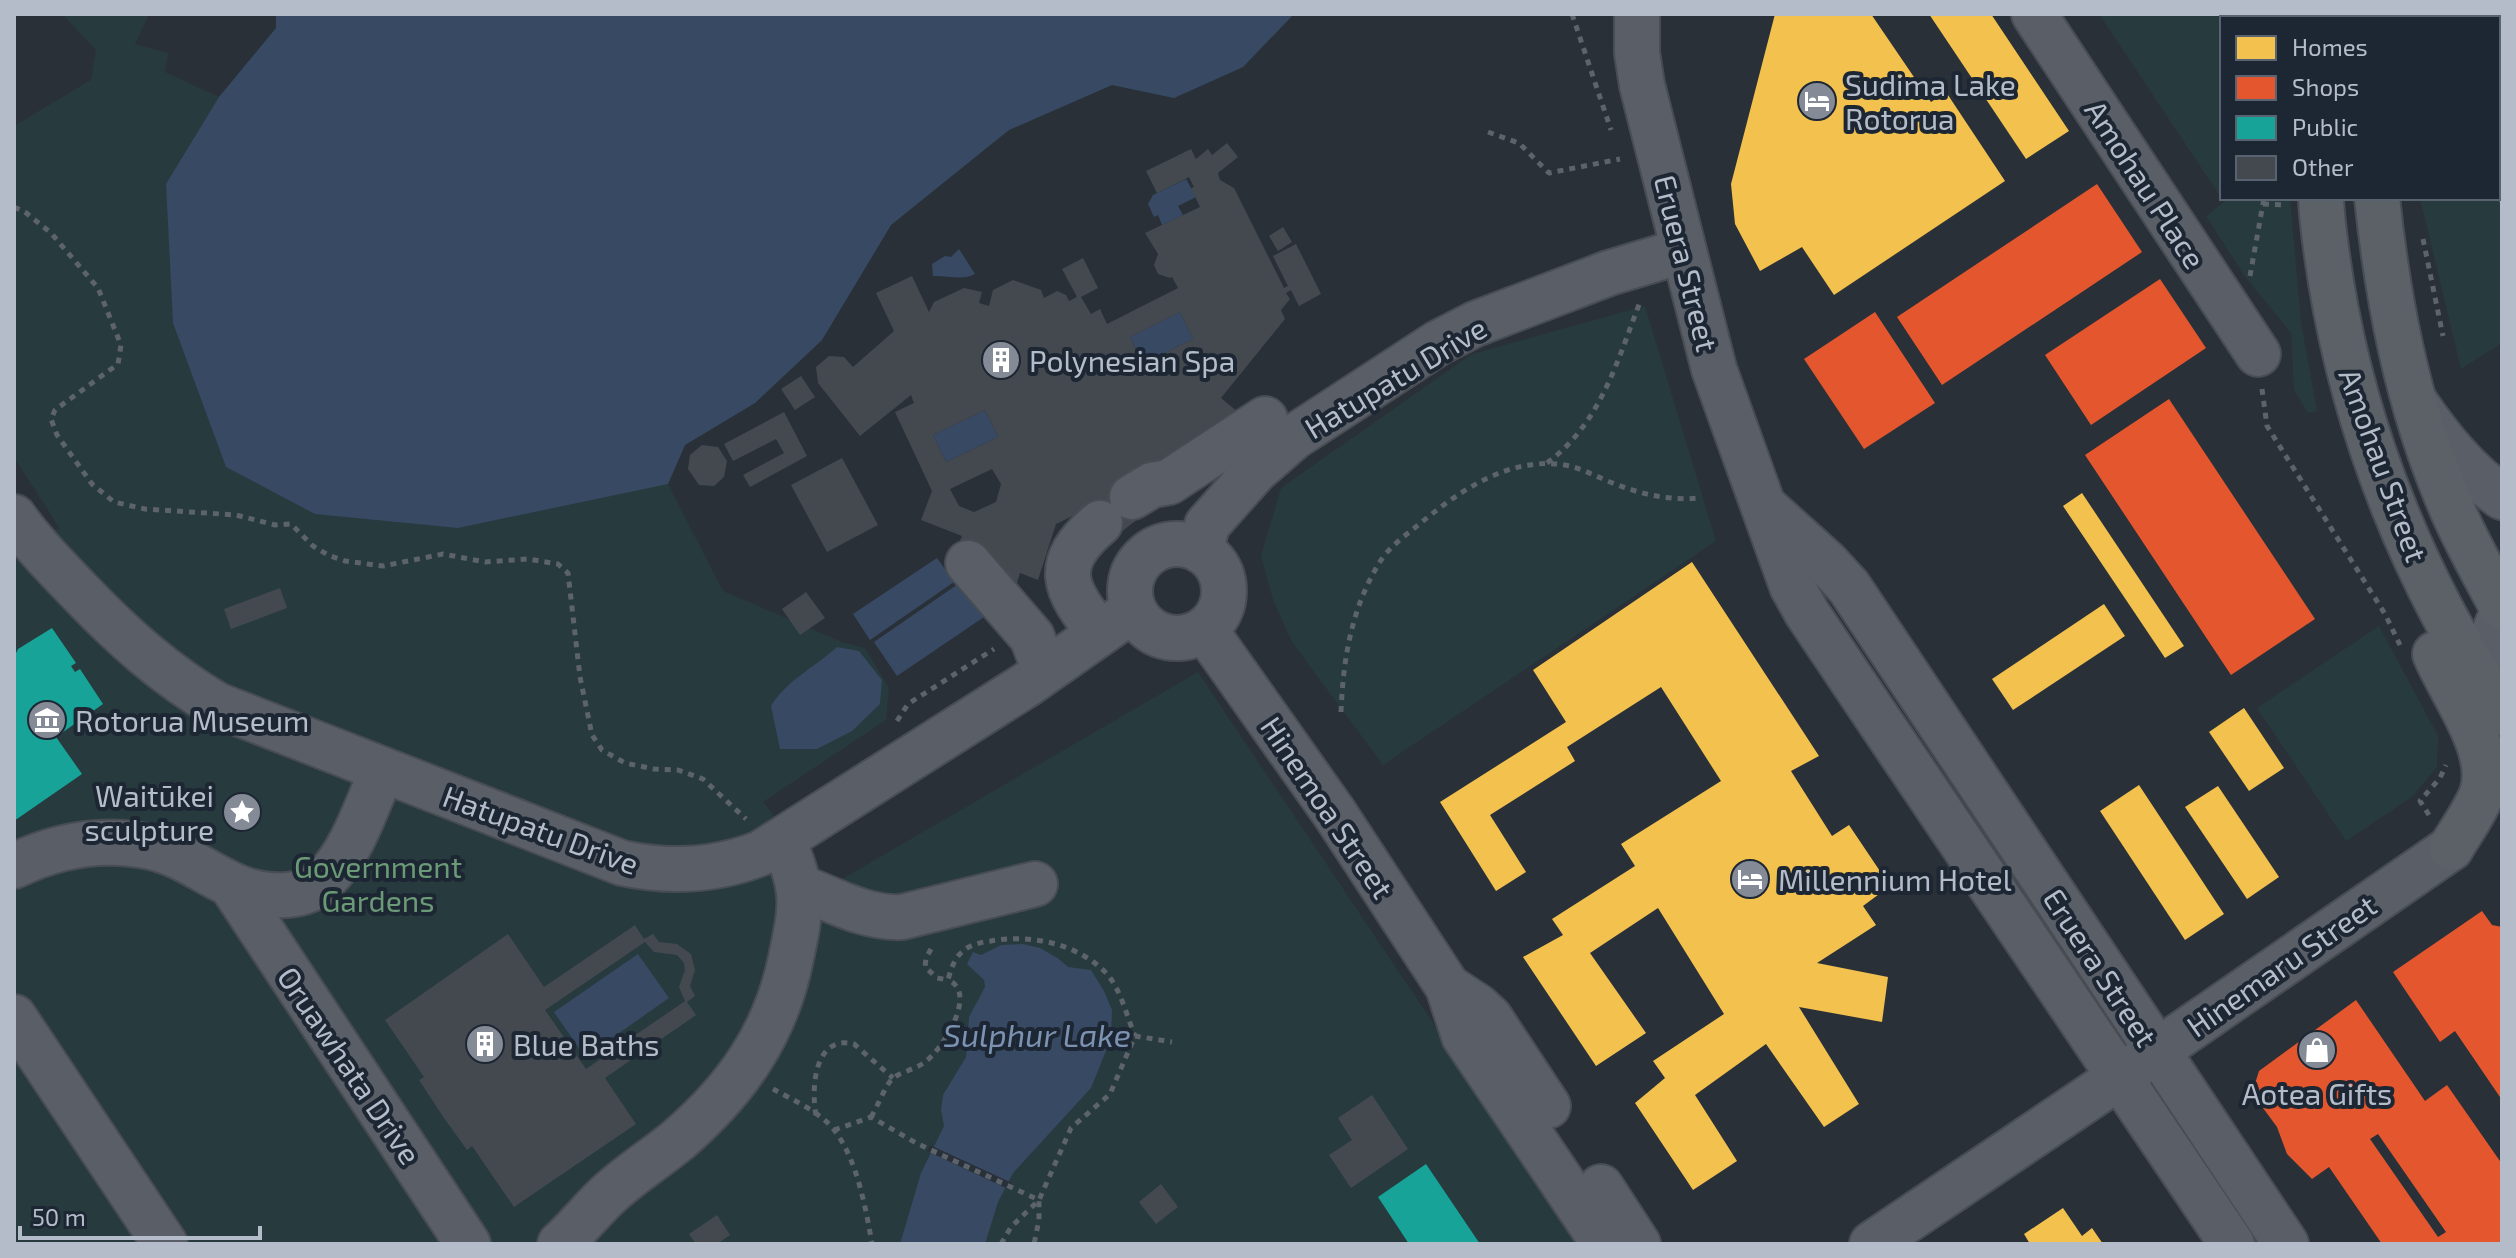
<svg xmlns="http://www.w3.org/2000/svg" width="2516" height="1258" viewBox="0 0 2516 1258" font-family="'Exo 2',sans-serif">
<style>
.green{fill:#273a3e}
.water{fill:#384963}
.pier{fill:#2a3038}
.homes{fill:#f2c14e}
.shops{fill:#e4572e;fill-rule:evenodd}
.public{fill:#17a398}
.building{fill:#444950;fill-rule:evenodd}
.lines{fill:none;stroke-linecap:round;stroke-linejoin:round}
.minor-casing{stroke:#484c53;stroke-width:48}
.major-casing{stroke:#484c55;stroke-width:48}
.path{stroke:#5d636a;stroke-width:5;stroke-dasharray:6 6;stroke-linecap:butt}
.minor{stroke:#5a5e66;stroke-width:44}
.major{stroke:#5c6168;stroke-width:44}
.labels{text-anchor:middle;dominant-baseline:central;stroke-width:8;stroke-linejoin:round;paint-order:stroke}
.poi-label{font-size:30px;fill:#b4bcc9;stroke:#1d2633;text-anchor:start}
.street-label{font-size:30px;fill:#b4bcc9;stroke:#1d2633}
.park-label{font-size:30px;fill:#6b9a76;stroke:#1d2633}
.water-label{font-size:32px;font-style:italic;fill:#7c92b1;stroke:#1d2633}
</style>
<rect width="100%" height="100%" fill="#2a3038"/>
<g class="green">
<polygon points="65,14 149,14 135,44 168,53 165,72 219,97 276,28 276,14 1294,14 1243,67 1174,98 1112,85 1009,130 891,225 822,340 755,403 685,445 668,484 723,591 842,642 865,648 889,688 886,720 763,802 830,886 1198,672 1581,1244 14,1244 14,536 60,529 14,457 14,126 91,80 96,50 65,17"/>
<polygon points="2099,14 2300,14 2299,18 2222,18 2222,198 2290,198 2301,322 2317,411 2308,413 2294,390 2291,333 2244,275 2206,216 2224,202"/>
<polygon points="2417,14 2502,14 2502,343 2461,369 2420,198 2498,198 2498,18 2417,18"/>
<polygon points="1645,306 1716,541 1383,765 1292,642 1273,600 1261,556 1281,488 1472,354"/>
<polygon points="2379,626 2438,736 2437,767 2412,797 2346,841 2257,708"/>
</g>
<g class="water">
<polygon points="276,14 1294,14 1243,67 1174,98 1112,85 1009,130 891,225 822,340 755,403 685,445 668,484 458,528 315,514 226,467 173,323 166,184 219,97 276,28"/>
<polygon points="1186,179 1196,197 1178,206 1183,215 1162,225 1158,215 1154,217 1148,204 1153,195"/>
<path d="M959,249L975,274C962,281 947,275 933,276L932,264L945,256L951,257Z"/>
<polygon points="1180,312 1193,339 1143,364 1130,337"/>
<polygon points="985,410 998,437 946,462 933,435"/>
<polygon points="937,558 954,582 870,640 853,614"/>
<polygon points="961,582 984,617 897,676 874,642"/>
<path d="M837,647L859,651L882,680L880,704L852,731L817,749H780L771,706C786,681 815,667 837,647Z"/>
<polygon points="1023,944 1040,948 1059,959 1068,967 1091,970 1104,991 1112,1010 1111,1038 1091,1088 1013,1173 998,1202 985,1244 900,1244 921,1173 944,1126 941,1110 943,1095 966,1057 969,1017 985,987 984,980 967,964 973,952 981,955 1001,945"/>
<polygon points="638,954 669,998 585,1057 554,1012"/>
</g>
<polygon class="pier" points="930,1145 1012,1183 1008,1189 927,1151"/>
<g class="homes">
<polygon points="1775,14 1871,14 1931,102 1946,92 2005,181 1834,295 1802,247 1760,271 1735,224 1731,184"/>
<polygon points="1929,14 1991,14 2069,131 2026,159"/>
<polygon points="2082,493 2184,646 2165,658 2063,506"/>
<polygon points="1692,562 1819,756 1791,771 1832,836 1849,825 1890,886 1863,906 1876,925 1817,963 1888,977 1882,1022 1799,1007 1859,1104 1824,1127 1766,1044 1695,1095 1737,1161 1693,1190 1635,1103 1665,1078 1653,1061 1724,1014 1658,908 1590,953 1646,1033 1596,1066 1523,957 1563,935 1552,919 1635,866 1621,844 1721,781 1661,687 1567,747 1575,761 1490,815 1526,872 1496,891 1440,802 1566,722 1533,670"/>
<polygon points="2104,604 2125,636 2013,710 1992,679"/>
<polygon points="2244,708 2284,768 2249,791 2209,732"/>
<polygon points="2139,785 2224,914 2185,940 2100,811"/>
<polygon points="2218,786 2279,877 2247,899 2185,807"/>
<polygon points="2063,1208 2082,1236 2092,1228 2103,1244 2030,1244 2024,1234"/>
</g>
<g class="shops">
<polygon points="2097,184 2142,252 1942,385 1897,317"/>
<polygon points="2160,279 2206,348 2091,425 2045,355"/>
<polygon points="1875,312 1935,403 1864,449 1804,359"/>
<polygon points="2169,399 2315,619 2231,675 2085,455"/>
<polygon points="2482,911 2492,925 2502,927 2502,1100 2455,1031 2440,1042 2393,972"/>
<path d="M2356,1000L2425,1101L2447,1085L2502,1164V1244H2382L2329,1167L2312,1179L2287,1154L2277,1127L2252,1093L2259,1071ZM2378,1134L2446,1232L2438,1237L2370,1139Z"/>
</g>
<g class="public">
<polygon points="52,628 76,663 71,666 75,672 80,669 103,704 56,737 82,774 14,821 14,650 16,653 18,649"/>
<polygon points="1426,1164 1480,1244 1409,1244 1378,1197"/>
</g>
<g class="building">
<path d="M1227,143L1238,157L1218,173L1220,180L1234,188L1284,288L1288,286L1273,256L1296,244L1321,294L1299,306L1291,290L1286,293L1290,299L1281,310L1285,319L1221,398L1239,413L1229,425L1165,457L1124,490L1148,511L1111,540L1091,507L1056,524L1038,580L1020,573L1017,583L988,572L969,545L960,541L962,536L921,520L932,491L895,412L914,403L911,395L860,436L818,383L816,367L829,356L844,357L853,367L894,331L876,293L912,276L929,312L934,302L964,288L982,292L979,303L989,306L993,290L1013,280L1041,290L1044,298L1057,291L1066,295L1069,301L1077,297L1062,269L1083,258L1098,288L1081,297L1091,314L1100,309L1107,324L1178,288L1172,277L1170,278L1158,274L1154,265L1158,254L1145,233L1200,207L1191,188L1194,187L1189,177L1157,193L1146,171L1191,149L1196,159L1208,149L1212,155ZM1180,312L1193,339L1143,364L1130,337ZM985,410L998,437L946,462L933,435ZM992,469L1001,484L996,502L974,512L959,506L950,489Z"/>
<polygon points="2502,165 2502,207 2496,198 2498,198 2498,167"/>
<polygon points="1283,227 1292,242 1278,251 1269,236"/>
<polygon points="801,376 815,397 795,410 781,389"/>
<polygon points="784,412 807,456 750,487 743,475 784,453 776,439 733,461 724,444"/>
<polygon points="702,445 718,447 727,461 724,477 714,486 699,485 688,469 690,455"/>
<polygon points="842,458 878,525 827,552 791,485"/>
<polygon points="280,588 287,608 231,629 224,609"/>
<polygon points="806,592 825,618 800,635 782,609"/>
<path d="M635,925L644,939L653,934L659,942L677,944L691,954L695,970L690,986L695,996L687,1002L696,1015L605,1078L636,1124L514,1207L472,1146L467,1150L444,1118L419,1080L424,1077L385,1020L508,934L544,987ZM645,942L654,952L677,955L684,963L685,970L679,987L685,1001L586,1069L545,1010Z"/>
<polygon points="1372,1095 1408,1149 1351,1188 1329,1155 1352,1140 1338,1118"/>
<polygon points="1161,1184 1178,1207 1156,1224 1139,1202"/>
<polygon points="717,1215 730,1235 717,1244 696,1244 689,1234"/>
</g>
<g class="lines">
<defs>
<g id="minor">
<polyline points="1637,14 1637,53 1642,85 1714,369 1792,586 1807,613 1874,713 2232,1244"/>
<polyline points="2034,14 2258,354"/>
<path d="M2417,405C2441,440 2467,472 2502,497"/>
<polyline points="1132,497 1152,485 1169,482 1265,419"/>
<polyline points="1766,508 1826,562 1849,587 2286,1244"/>
<path d="M14,517C33,544 56,567 79,591C121,635 164,674 217,705L622,863C669,873 716,871 761,853L1026,685L1133,610"/>
<path d="M1100,523C1051,564 1064,590 1100,633"/>
<circle cx="1177" cy="591" r="47"/>
<polyline points="1201,551 1207,525 1255,471 1294,437 1438,343 1475,324 1609,273 1682,251"/>
<polyline points="968,563 1032,637 1045,671"/>
<polyline points="1205,630 1335,814 1448,987 1464,1036 1604,1244"/>
<path d="M2489,693C2489,664 2487,641 2502,615"/>
<path d="M14,866C57,845 104,837 151,847C203,859 228,899 287,895C301,894 315,889 325,879C352,853 367,805 382,771"/>
<polyline points="232,886 468,1244"/>
<path d="M800,887C833,900 867,919 902,917L1035,884"/>
<polyline points="1448,987 1477,1006 1490,1018 1548,1106"/>
<polyline points="14,1017 165,1244"/>
<polyline points="1601,1187 1638,1244"/>
<path d="M560,1244C578,1228 593,1208 611,1192C632,1173 656,1158 678,1140C736,1090 776,1034 791,958C802,905 805,892 783,840"/>
<polyline points="1872,1244 2121,1076 2451,848"/>
</g>
<g id="major">
<polyline points="2325,18 2325,14"/>
<polyline points="2380,18 2381,14"/>
<path d="M2321,198C2322,226 2327,255 2331,282C2356,436 2416,583 2502,713"/>
<path d="M2377,198C2388,301 2407,401 2447,497C2462,535 2483,571 2502,607"/>
<path d="M2435,654C2451,693 2496,750 2482,793C2476,811 2460,832 2451,848"/>
</g>
</defs>
<use href="#minor" class="minor-casing"/>
<use href="#major" class="major-casing"/>
<g class="path">
<polyline points="1572,14 1611,130"/>
<polyline points="2246,14 2246,18"/>
<polyline points="1488,132 1519,143 1549,173 1620,159"/>
<polyline points="2263,204 2284,205"/>
<polyline points="14,207 25,212 51,233 98,288 121,345 118,364 55,410 51,419 57,435 92,484 114,502 145,509 236,515 275,525 291,524 313,546 328,555 345,561 383,566 443,554 485,562 528,559 558,564 568,573 580,677 592,735 602,750 625,763 654,769 678,770 703,779 746,819"/>
<polyline points="2423,239 2443,336"/>
<polyline points="2250,276 2264,198"/>
<polyline points="2262,389 2267,426 2385,614 2400,645"/>
<path d="M1547,463C1600,424 1617,362 1640,302"/>
<path d="M1341,712C1343,661 1351,610 1378,565C1386,550 1403,537 1417,526C1458,492 1508,456 1565,465C1581,468 1595,476 1610,482C1640,494 1668,501 1700,498"/>
<polyline points="897,721 908,704 994,649"/>
<polyline points="2429,815 2420,801 2440,778 2446,765"/>
<polyline points="931,949 926,958 925,967 937,978 948,980"/>
<path d="M773,1089C793,1100 822,1113 835,1131C857,1160 866,1209 872,1244"/>
<path d="M816,1115C811,1089 814,1034 854,1044L893,1078"/>
<path d="M871,1117C877,1108 885,1086 892,1079C900,1072 916,1069 925,1062C942,1050 979,992 948,980C951,969 954,959 962,952C969,945 981,942 991,941C1030,934 1078,943 1107,974C1121,990 1127,1017 1135,1036"/>
<polyline points="834,1130 871,1117 918,1144 1039,1200 1039,1220 1034,1244"/>
<polyline points="1001,1244 1011,1227 1039,1200 1071,1128 1110,1094 1135,1036 1172,1042"/>
</g>
<use href="#minor" class="minor"/>
<use href="#major" class="major"/>
</g>
<defs>
<symbol id="hotel-disc" viewBox="-11 -11 22 22"><circle r="9.5" fill="#848b96" stroke="#1d2633"/><path d="M-6-4.5h1.5V1H6V5H4.5V3h-9V5H-6ZM-4 0a1.8 1.8 0 1 1 3.6 0ZM.5 0V-2.5h3Q6-2.5 6 0Z" fill="#fff"/></symbol>
<symbol id="building-disc" viewBox="-11 -11 22 22"><circle r="9.5" fill="#848b96" stroke="#1d2633"/><path d="M-4-6H4V6H1V3H-1V6H-4ZM-2.5-4.3h1.7v1.8h-1.7ZM.8-4.3h1.7v1.8H.8ZM-2.5-1h1.7V.8h-1.7ZM.8-1h1.7V.8H.8Z" fill="#fff"/></symbol>
<symbol id="museum-disc" viewBox="-11 -11 22 22"><circle r="9.5" fill="#848b96" stroke="#1d2633"/><path d="M0-6L6-3V-2H-6V-3ZM-5-1h2V3h-2ZM-1-1h2V3h-2ZM3-1h2V3H3ZM-6 4H6V6H-6Z" fill="#fff"/></symbol>
<symbol id="sight-disc" viewBox="-11 -11 22 22"><circle r="9.5" fill="#848b96" stroke="#1d2633"/><path d="M0-6L1.8-2.2L6-1.7L2.9 1.2L3.7 5.4L0 3.3L-3.7 5.4L-2.9 1.2L-6-1.7L-1.8-2.2Z" fill="#fff"/></symbol>
<symbol id="shop-disc" viewBox="-11 -11 22 22"><circle r="9.5" fill="#848b96" stroke="#1d2633"/><path d="M-5-2.5h2.3a2.7 3.5 0 0 1 5.4 0H5L5.5 6h-11ZM-1.5-2.5h3a1.5 2.3 0 0 0-3 0Z" fill="#fff"/></symbol>
</defs>
<g fill-rule="evenodd">
<use href="#hotel-disc" x="1795" y="79" width="44" height="44"/>
<use href="#building-disc" x="979" y="338" width="44" height="44"/>
<use href="#museum-disc" x="25" y="698" width="44" height="44"/>
<use href="#sight-disc" x="220" y="790" width="44" height="44"/>
<use href="#hotel-disc" x="1728" y="857" width="44" height="44"/>
<use href="#building-disc" x="463" y="1022" width="44" height="44"/>
<use href="#shop-disc" x="2295" y="1028" width="44" height="44"/>
</g>
<g class="labels">
<g class="poi-label">
<text x="1845" y="84">Sudima Lake<tspan x="1845" dy="34">Rotorua</tspan></text>
<text x="1029" y="360">Polynesian Spa</text>
<text x="75" y="720">Rotorua Museum</text>
<text x="214" y="795" text-anchor="end">Waitūkei<tspan x="214" dy="34">sculpture</tspan></text>
<text x="1778" y="879">Millennium Hotel</text>
<text x="513" y="1044">Blue Baths</text>
<text x="2317" y="1093" text-anchor="middle">Aotea Gifts</text>
</g>
<g class="street-label">
<text transform="translate(2146 184) rotate(57)">Amohau Place</text>
<text transform="translate(1687 263) rotate(76)">Eruera Street</text>
<text transform="translate(1395 377) rotate(-31)">Hatupatu Drive</text>
<text transform="translate(2384 465) rotate(70)">Amohau Street</text>
<text transform="translate(1328 807) rotate(56)">Hinemoa Street</text>
<text transform="translate(541 829) rotate(20)">Hatupatu Drive</text>
<text transform="translate(2281 965) rotate(-35)">Hinemaru Street</text>
<text transform="translate(2101 967) rotate(57)">Eruera Street</text>
<text transform="translate(350 1065) rotate(56)">Oruawhata Drive</text>
</g>
<g class="park-label">
<text x="378" y="866">Government<tspan x="378" dy="34">Gardens</tspan></text>
</g>
<g class="water-label">
<text x="1037" y="1034">Sulphur Lake</text>
</g>
</g>
<rect width="2516" height="1258" fill="none" stroke="#b4bcc9" stroke-width="32"/>
<rect x="2220" y="16" width="280" height="184" fill="#1d2633" stroke="#59626f" stroke-width="2"/>
<rect x="2236" y="36" width="40" height="24" fill="#f2c14e" stroke="#59626f" stroke-width="2"/>
<text x="2292" y="56" font-size="24" fill="#b4bcc9">Homes</text>
<rect x="2236" y="76" width="40" height="24" fill="#e4572e" stroke="#59626f" stroke-width="2"/>
<text x="2292" y="96" font-size="24" fill="#b4bcc9">Shops</text>
<rect x="2236" y="116" width="40" height="24" fill="#17a398" stroke="#59626f" stroke-width="2"/>
<text x="2292" y="136" font-size="24" fill="#b4bcc9">Public</text>
<rect x="2236" y="156" width="40" height="24" fill="#444950" stroke="#59626f" stroke-width="2"/>
<text x="2292" y="176" font-size="24" fill="#b4bcc9">Other</text>
<path d="M20 1226v12h240v-12" fill="none" stroke="#b4bcc9" stroke-width="4"/>
<text x="32" y="1226" font-size="24" fill="#b4bcc9" stroke="#1d2633" stroke-width="6" paint-order="stroke">50 m</text>
</svg>
